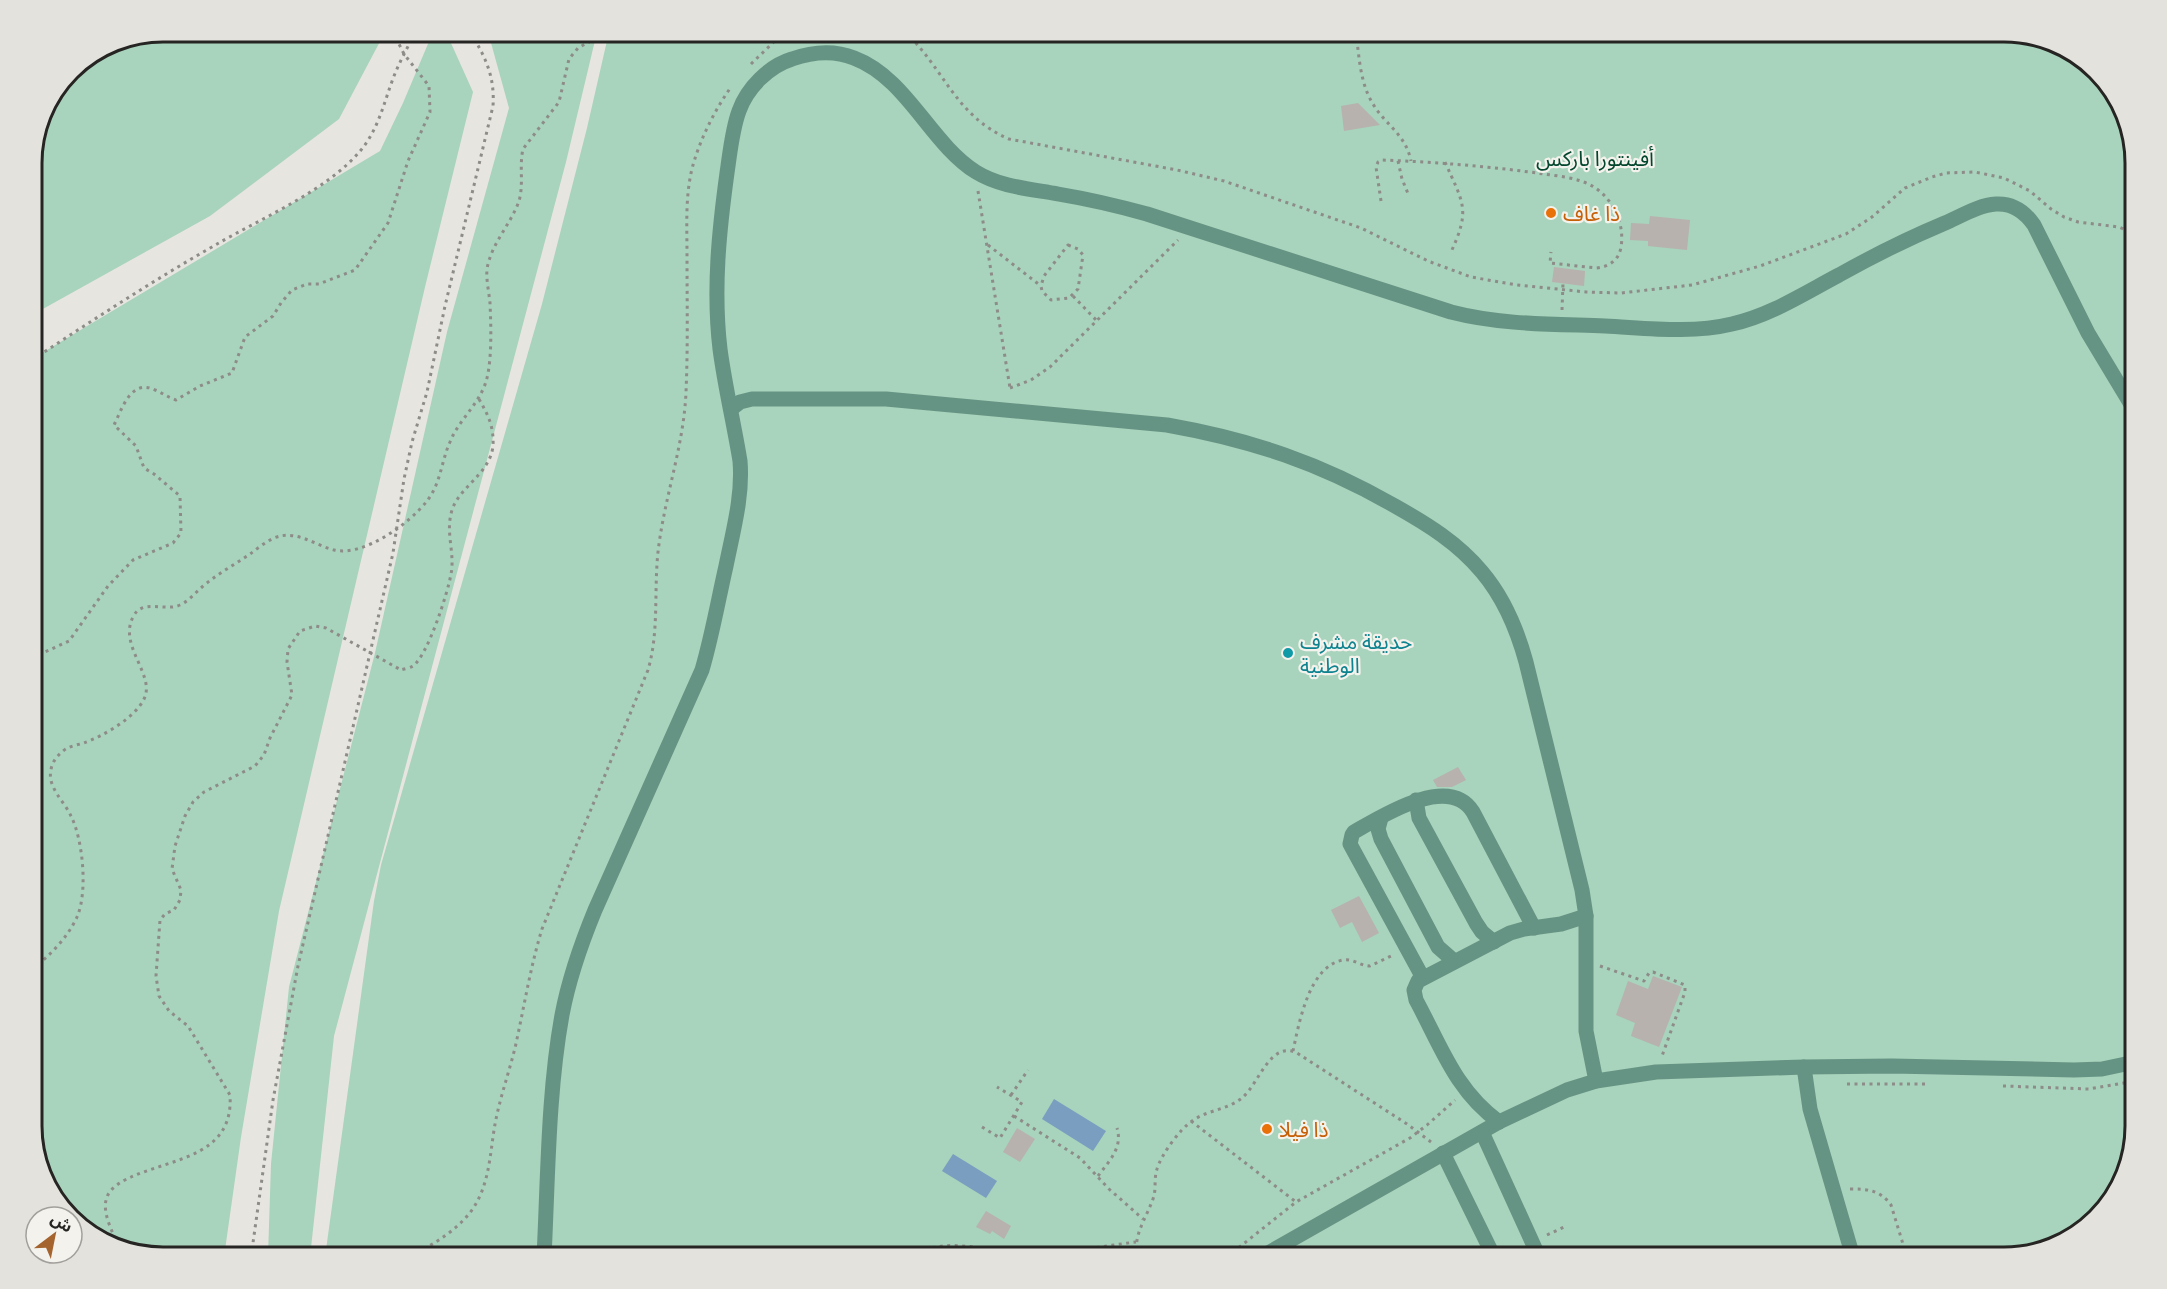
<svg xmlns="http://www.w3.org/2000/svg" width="2167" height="1289" viewBox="0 0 2167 1289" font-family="Ubuntu,'Noto Sans Arabic',sans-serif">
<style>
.green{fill:#a8d3bc}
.water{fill:#7a9ec0}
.building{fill:#b7b2ae}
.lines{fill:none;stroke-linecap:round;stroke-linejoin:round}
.path{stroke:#8d8c88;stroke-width:3;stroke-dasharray:3 4.5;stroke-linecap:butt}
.minor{stroke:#669484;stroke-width:15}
.food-dot{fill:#e8710a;stroke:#f4f2ec;stroke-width:2}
.culture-dot{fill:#0f9aa8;stroke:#f4f2ec;stroke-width:2}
.labels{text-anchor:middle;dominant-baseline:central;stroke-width:4.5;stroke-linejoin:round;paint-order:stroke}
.park-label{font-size:21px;fill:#02462e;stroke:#f4f2ec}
.food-label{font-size:21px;fill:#c56008;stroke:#f4f2ec;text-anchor:start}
.culture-label{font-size:21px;fill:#0d838f;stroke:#f4f2ec;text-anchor:start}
.rim{fill:none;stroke:#262523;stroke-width:3}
</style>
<rect width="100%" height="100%" fill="#e7e5df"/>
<g class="green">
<polygon points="163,32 385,32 339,119 210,216 32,315 32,154 42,112 70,70 113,41"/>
<polygon points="433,32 446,32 473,92 425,287 279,911 241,1137 224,1257 163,1257 97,1240 49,1192 32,1135 32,359 380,151 403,103"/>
<polygon points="488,32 597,32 566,162 334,1036 310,1257 268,1257 271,1164 289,987 375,653 447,332 509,108"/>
<polygon points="609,32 2004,32 2070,49 2118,97 2135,154 2135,1127 2118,1192 2070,1240 2005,1257 325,1257 374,901 381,865 542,304 587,128"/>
</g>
<g class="water">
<polygon points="1054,1099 1106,1131 1093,1151 1042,1119"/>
<polygon points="953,1154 997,1181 986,1198 942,1171"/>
</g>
<g class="building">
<polygon points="1358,103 1380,125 1344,131 1341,106"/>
<polygon points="1650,216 1690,220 1687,250 1648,246 1648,241 1630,240 1631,223 1649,224"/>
<polygon points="1554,267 1585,271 1584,286 1552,282"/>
<polygon points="1458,767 1466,780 1452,787 1437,787 1433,780"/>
<polygon points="1359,896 1379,933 1362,942 1352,922 1340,928 1331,910"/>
<polygon points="1653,976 1682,987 1659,1047 1631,1036 1635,1023 1616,1015 1628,981 1648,989"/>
<polygon points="1017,1128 1035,1139 1020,1162 1003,1152"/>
<polygon points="986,1211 1011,1226 1004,1239 992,1231 990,1234 976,1227"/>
</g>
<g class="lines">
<g class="path">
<path d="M905,32C944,68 955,116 1009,139L1177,170L1224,181L1361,228L1428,261L1471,277L1517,285L1586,292L1621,293L1692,285L1760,266L1846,234L1872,217L1905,188L1932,177L1946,173L1975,172L2004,178L2030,191L2051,209L2064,217L2078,222L2119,227L2135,234"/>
<path d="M1356,32C1359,56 1360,83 1373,104C1386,126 1405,133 1411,161"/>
<polyline points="751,64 784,32"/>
<polyline points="1398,161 1402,179 1409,196"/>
<path d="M1445,162C1463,203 1471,209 1451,252"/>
<polyline points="978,191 1010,388"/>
<path d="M1381,201L1376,167L1378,162L1382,160C1434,162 1485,166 1537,173C1556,176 1578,177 1594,187C1613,199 1625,224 1621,247C1619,260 1609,267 1596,268L1550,263L1551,252"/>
<polyline points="988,245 1041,286"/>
<polygon points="1068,245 1078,249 1083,255 1078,289 1069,298 1051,300 1042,291 1041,286 1044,276"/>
<polyline points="1073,296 1097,321"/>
<polyline points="1562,310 1563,283"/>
<path d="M32,360C93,320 154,280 217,244C262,218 328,190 361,150C379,128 384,102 394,76C400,61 408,46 416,32"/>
<polyline points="1010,388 1031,380 1050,367 1178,240"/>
<path d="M32,658L69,641L108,586L133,560L173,543L181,533L180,496L154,474L144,468L136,446L114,425C122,409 131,378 155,390C162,393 168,397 176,400L200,386L232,373L245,337L273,316L281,303L292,290L307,284H319L355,270L388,223L408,161L430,112L429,86L404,54L393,32"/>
<polyline points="1600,966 1644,981 1649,973 1653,972 1685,985 1685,992 1662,1056"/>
<path d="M32,969C49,957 68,937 77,917C88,892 83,840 71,816C64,801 47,787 51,770C52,762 57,756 63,751C69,746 77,745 84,743C103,736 135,718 144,699C156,675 118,646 133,617C142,598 165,612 180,605C189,601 195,593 202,587C217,574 234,565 250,554C257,549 265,542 274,538C296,529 314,545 334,550C364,557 410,523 427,501C441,483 441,462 450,442C459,419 481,403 487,378C492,357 491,325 490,303C489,292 486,280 487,269C491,244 511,224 519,201C524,184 519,166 523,149L559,102L569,59L578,48L596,38L600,32"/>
<path d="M1293,1051C1299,1023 1309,966 1343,960C1353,958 1360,966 1370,966L1393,955"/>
<polyline points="1847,1084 1925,1084"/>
<polyline points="2003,1086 2089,1089 2135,1081"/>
<polyline points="1011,1095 1028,1070"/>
<polyline points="1014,1116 1080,1158 1109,1189 1143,1219"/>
<polyline points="1191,1121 1296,1202"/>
<polyline points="982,1127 1000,1138 1022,1102 997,1087"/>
<path d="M1098,1176C1109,1161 1123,1148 1117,1128"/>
<path d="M1850,1189C1868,1189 1880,1190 1891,1205L1907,1257"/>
<polyline points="1547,1235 1564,1227"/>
<polyline points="2052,1245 2083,1228"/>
<path d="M118,1246C113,1232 101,1212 107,1197C110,1188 122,1181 131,1177C174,1158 234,1156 230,1095L188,1026L169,1011L159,996L156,976L160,920L165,914L174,910L180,900L181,890L172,869L175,846L185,816L193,802L204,792L255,766L264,755L270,738L292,695L287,662L288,649L300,631L315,626L326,628L401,670C404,669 410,668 413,666C428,655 448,592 451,574C455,554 446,534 451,514C456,488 490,475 493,446C494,426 488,415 479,399"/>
<polyline points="934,1248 938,1257"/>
<polyline points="1086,1248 1092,1257"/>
<path d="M251,1257L273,1100L298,966L393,553L404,479L412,442L427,392L445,306L493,106C495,76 485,56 470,32"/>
<path d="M411,1257C434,1243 459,1230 474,1207C491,1180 490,1148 496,1119C501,1095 509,1072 515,1048C524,1008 530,968 542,929L648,670C660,629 653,586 659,544C666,493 684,443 686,392C688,346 687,301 687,255C687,225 685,194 693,165C701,137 715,110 731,87"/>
<path d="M912,1257C947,1232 996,1256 1035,1254C1068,1253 1103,1246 1136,1242"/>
<path d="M1137,1257C1133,1233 1147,1218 1154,1196C1156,1187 1154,1178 1157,1169C1161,1155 1180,1129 1192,1121C1207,1110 1227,1110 1242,1098C1259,1084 1270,1040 1297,1053L1407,1124L1431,1142"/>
<polyline points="1227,1257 1296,1202 1410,1138 1427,1125 1455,1100"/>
</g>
<g class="minor">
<path d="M731,409L740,402L752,399H886L1167,425C1252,440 1320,463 1395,506C1427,524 1458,543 1482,572C1504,598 1517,629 1526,662L1582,890L1586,916V1031L1596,1081"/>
<polyline points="1416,800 1419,818 1476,923 1482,932 1494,942"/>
<polyline points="1381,818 1378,829 1381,839 1438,947 1454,961"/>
<path d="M1423,978L1350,844L1352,835L1354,832C1382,816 1449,773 1473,812L1534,928"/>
<polyline points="1804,1067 1810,1109 1853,1257"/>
<path d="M1499,1122C1455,1090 1441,1046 1416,1000L1414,990L1418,981L1510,933L1524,929L1561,924L1586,916"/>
<polyline points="1482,1132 1539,1257"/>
<polyline points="1443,1153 1494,1257"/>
<path d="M544,1257C548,1178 548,1092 562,1015C569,978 581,944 595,910L702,670C712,636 718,601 726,566C733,531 743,496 740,461C734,424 725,387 720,349C713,290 719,231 727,173C730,153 732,130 739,111C747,88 769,66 792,59C812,52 834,50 854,58C907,78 930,143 976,172C1000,187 1031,189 1058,194C1088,199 1118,206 1147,214L1451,312C1501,325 1554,324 1605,326C1646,328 1691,334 1732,324C1771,315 1803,294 1839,275C1873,256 1909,238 1945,223C1961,216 1979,205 1996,204C2013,203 2025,212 2034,225L2088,333L2135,411"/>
<polyline points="1261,1257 1499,1122 1567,1090 1596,1081 1656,1072 1804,1067 1892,1066 2074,1070 2102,1069 2135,1062"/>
<polyline points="1472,1257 1490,1251"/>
</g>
</g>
<g class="food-dot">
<circle cx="1551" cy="213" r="6"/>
<circle cx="1267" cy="1129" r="6"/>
</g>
<circle class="culture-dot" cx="1288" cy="653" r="6"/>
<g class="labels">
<g class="park-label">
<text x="1595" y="158">أفينتورا باركس</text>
</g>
<g class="food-label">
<text x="1563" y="213">ذا غاف</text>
<text x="1279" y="1129">ذا فيلا</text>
</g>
<g class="culture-label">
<text x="1300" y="641">حديقة مشرف<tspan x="1300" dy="24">الوطنية</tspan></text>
</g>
</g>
<path d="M0 0H2167V1289H0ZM163 42H2004A121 121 0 0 1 2125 163V1126A121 121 0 0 1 2004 1247H163A121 121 0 0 1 42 1126V163A121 121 0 0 1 163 42Z" fill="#e4e2dc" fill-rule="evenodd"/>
<path class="rim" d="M163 42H2004A121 121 0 0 1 2125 163V1126A121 121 0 0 1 2004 1247H163A121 121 0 0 1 42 1126V163A121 121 0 0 1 163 42Z"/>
<g transform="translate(54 1235) rotate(32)"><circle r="28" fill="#f4f2ec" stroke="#a2a09c" stroke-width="1.5"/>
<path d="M0-4.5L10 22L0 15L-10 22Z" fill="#a5642e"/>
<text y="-9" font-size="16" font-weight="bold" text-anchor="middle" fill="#262523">ش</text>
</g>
</svg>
